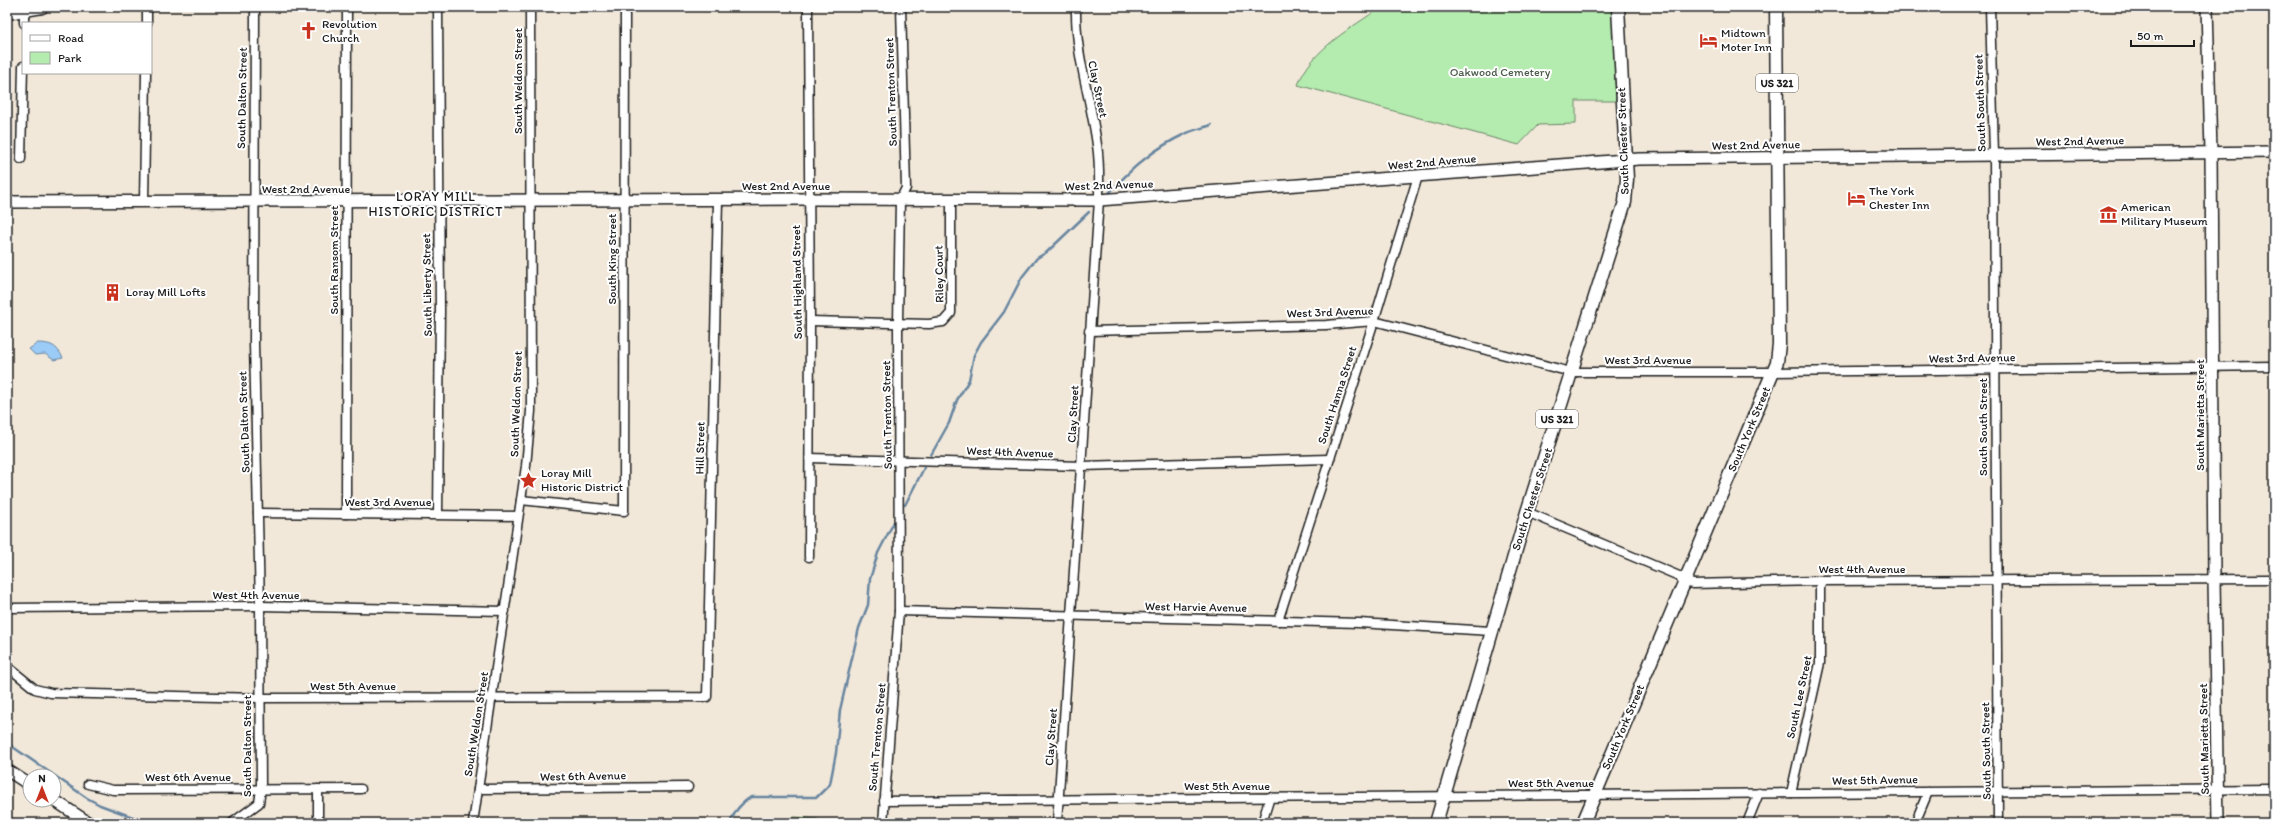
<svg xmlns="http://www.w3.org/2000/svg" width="2281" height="830" viewBox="0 0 2281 830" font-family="Itim,sans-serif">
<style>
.green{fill:#b4ebae;stroke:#688465}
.water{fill:#9bcbf7;stroke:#68859f}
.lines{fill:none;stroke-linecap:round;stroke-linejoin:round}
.stream{stroke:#68859f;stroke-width:2.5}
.street-casing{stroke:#1c1c1c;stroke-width:11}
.secondary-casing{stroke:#1c1c1c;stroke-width:14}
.primary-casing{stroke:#1c1c1c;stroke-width:15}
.street{stroke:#fff;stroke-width:8}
.secondary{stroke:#fff;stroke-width:11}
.primary{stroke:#fff;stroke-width:12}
.labels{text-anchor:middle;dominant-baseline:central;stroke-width:4;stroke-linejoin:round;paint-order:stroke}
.shield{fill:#fff;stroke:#606060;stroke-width:1}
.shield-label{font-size:11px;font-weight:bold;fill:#1c1c1c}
.poi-label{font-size:12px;fill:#1c1c1c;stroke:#fff;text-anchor:start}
.park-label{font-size:12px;fill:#4a5a48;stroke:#fff}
.street-label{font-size:12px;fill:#1c1c1c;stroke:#fff}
.neighbourhood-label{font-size:13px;letter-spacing:1px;fill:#1c1c1c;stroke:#fff}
</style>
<rect width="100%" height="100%" fill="#f1e8da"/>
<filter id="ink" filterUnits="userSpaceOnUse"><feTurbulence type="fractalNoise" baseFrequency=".025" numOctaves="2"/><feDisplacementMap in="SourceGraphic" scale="8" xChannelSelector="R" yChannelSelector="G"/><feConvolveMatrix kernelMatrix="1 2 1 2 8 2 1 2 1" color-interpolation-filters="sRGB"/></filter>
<g filter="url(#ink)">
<g class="green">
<path d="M1381,7H1612L1616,101H1576V124L1538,125L1519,145L1298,85C1311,49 1352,28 1381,7Z"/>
<polygon points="795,817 817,819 826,823 777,823"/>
</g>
<path class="water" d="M38,343C51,343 57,346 63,358L54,360L45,354L35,355L29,349Z"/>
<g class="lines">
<g class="stream">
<path d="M1109,193C1131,169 1154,148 1185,134C1193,130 1203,128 1211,125"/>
<polyline points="931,455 949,423 957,400 969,380 974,355 981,342 1004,312 1022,277 1037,258 1047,252 1089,212"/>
<polyline points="905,505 924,468"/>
<polyline points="7,743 87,798 100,805 149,823"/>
<path d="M730,823C735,811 740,804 751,797H817L830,784L836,753L840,710L859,628L868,605L870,579L878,553L894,522"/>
</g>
<defs>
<g id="street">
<polyline points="808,7 810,321 809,557"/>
<polyline points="1990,7 1994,155 1998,823"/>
<polyline points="24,23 24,7"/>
<polyline points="147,23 147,7"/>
<polyline points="21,159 23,66"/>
<polyline points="144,202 146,73"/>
<polyline points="810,321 929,324 943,322 951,313 951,200"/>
<polyline points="1089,331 1326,325 1374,321 1571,372 1774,372 2274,366"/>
<polyline points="810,458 1082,466 1329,459"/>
<polyline points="521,500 624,511 625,7"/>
<polyline points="1527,512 1679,576 1684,582 1693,584 1820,581 2274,579"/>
<polyline points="258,513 518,516"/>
<polyline points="346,514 347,7"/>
<polyline points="438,514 440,311 438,7"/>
<polyline points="7,608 260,606 505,611"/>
<polyline points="899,611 1359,623 1491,631"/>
<polyline points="1278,621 1374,321 1418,176"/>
<polyline points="7,666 35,689 51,693 259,698 707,697 718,200"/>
<polyline points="88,784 113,790 361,789"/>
<polyline points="318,789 318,823"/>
<polyline points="478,789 688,787"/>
<polyline points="1791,793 1820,663 1820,581"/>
<polyline points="884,801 2274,789"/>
<polyline points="232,823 259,803 261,789 260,606 254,343 255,7"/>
<polyline points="473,823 526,466 531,411 530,7"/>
<polyline points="883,823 899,611 898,323 900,200 906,188 901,7"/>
<path d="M1057,823L1099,200C1099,182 1100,163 1097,145C1091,98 1075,55 1076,7"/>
<polyline points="1262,823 1270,797"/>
<polyline points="1747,823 1759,793"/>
<polyline points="1915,823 1928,792"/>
</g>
<g id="secondary">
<polyline points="2207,7 2211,152 2214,579 2218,823"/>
<polyline points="7,202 808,199 1099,200 1639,159 2274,152"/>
<polyline points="7,770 30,785"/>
<polyline points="54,800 89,823"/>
</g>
<g id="primary">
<polyline points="7,13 42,7"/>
<polyline points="1436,823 1527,512 1625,202 1627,179 1618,7"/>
<polyline points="1583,823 1777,362 1779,344 1776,7"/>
</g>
</defs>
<use href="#street" class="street-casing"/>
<use href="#secondary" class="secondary-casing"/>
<use href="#primary" class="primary-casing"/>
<use href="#street" class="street"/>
<use href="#secondary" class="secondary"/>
<use href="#primary" class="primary"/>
</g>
</g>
<defs>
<symbol id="church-bare" viewBox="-9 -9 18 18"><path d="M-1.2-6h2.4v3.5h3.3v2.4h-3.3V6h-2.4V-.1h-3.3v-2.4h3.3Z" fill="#c8321e" stroke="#fff" stroke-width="2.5" paint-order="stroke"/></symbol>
<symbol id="hotel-bare" viewBox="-9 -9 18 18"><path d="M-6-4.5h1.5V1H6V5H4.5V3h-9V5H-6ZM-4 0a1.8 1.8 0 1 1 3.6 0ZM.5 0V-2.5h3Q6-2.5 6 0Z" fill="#c8321e" stroke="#fff" stroke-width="2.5" paint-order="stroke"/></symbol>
<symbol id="museum-bare" viewBox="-9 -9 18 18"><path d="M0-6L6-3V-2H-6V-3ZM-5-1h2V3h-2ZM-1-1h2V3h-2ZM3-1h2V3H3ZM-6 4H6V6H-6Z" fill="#c8321e" stroke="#fff" stroke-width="2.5" paint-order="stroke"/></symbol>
<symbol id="building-bare" viewBox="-9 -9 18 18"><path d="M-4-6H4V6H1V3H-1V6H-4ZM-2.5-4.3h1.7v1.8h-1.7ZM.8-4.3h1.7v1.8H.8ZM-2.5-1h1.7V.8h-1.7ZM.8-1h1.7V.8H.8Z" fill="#c8321e" stroke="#fff" stroke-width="2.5" paint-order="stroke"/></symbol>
<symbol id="sight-bare" viewBox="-9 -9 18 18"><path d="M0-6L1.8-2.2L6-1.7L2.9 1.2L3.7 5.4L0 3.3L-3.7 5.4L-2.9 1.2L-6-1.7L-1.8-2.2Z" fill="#c8321e" stroke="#fff" stroke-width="2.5" paint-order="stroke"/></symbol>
</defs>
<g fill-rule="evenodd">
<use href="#church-bare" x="296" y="18" width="25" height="25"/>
<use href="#hotel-bare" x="1696" y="28" width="25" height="25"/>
<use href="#hotel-bare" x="1844" y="186" width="25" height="25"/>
<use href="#museum-bare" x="2096" y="202" width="25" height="25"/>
<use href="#building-bare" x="100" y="280" width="25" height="25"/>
<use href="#sight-bare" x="516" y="468" width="25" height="25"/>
</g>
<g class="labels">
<g class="shield">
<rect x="1756" y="74" width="42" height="18" rx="3"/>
<rect x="1536" y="410" width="42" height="18" rx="3"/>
</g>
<g class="shield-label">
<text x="1777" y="83">US 321</text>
<text x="1557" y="419">US 321</text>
</g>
<g class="poi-label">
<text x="322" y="24">Revolution<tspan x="322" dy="14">Church</tspan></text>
<text x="1721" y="33">Midtown<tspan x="1721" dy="14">Moter Inn</tspan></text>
<text x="1869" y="191">The York<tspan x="1869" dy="14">Chester Inn</tspan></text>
<text x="2121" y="207">American<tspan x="2121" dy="14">Military Museum</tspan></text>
<text x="126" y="292">Loray Mill Lofts</text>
<text x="541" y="473">Loray Mill<tspan x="541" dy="14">Historic District</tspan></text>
</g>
<g class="park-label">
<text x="1500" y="72">Oakwood Cemetery</text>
</g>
<g class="street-label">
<text transform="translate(518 81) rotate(-90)">South Weldon Street</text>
<text transform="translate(1098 89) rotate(78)">Clay Street</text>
<text transform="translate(891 92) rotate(-92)">South Trenton Street</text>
<text transform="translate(242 98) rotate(-89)">South Dalton Street</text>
<text transform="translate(1980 103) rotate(-92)">South South Street</text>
<text transform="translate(1623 141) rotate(-92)">South Chester Street</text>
<text transform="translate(2080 141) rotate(-1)">West 2nd Avenue</text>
<text transform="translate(1756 145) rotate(-1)">West 2nd Avenue</text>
<text transform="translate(1432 162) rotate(-5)">West 2nd Avenue</text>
<text transform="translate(1109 185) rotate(-2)">West 2nd Avenue</text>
<text x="786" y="186">West 2nd Avenue</text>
<text x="306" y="189">West 2nd Avenue</text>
<text transform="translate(612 259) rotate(-90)">South King Street</text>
<text transform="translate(334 260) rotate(-90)">South Ransom Street</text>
<text transform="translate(939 274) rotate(-91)">Riley Court</text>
<text transform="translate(797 282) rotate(-91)">South Highland Street</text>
<text transform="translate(427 285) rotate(-91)">South Liberty Street</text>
<text transform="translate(1330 312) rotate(-2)">West 3rd Avenue</text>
<text transform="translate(1972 358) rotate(-1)">West 3rd Avenue</text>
<text x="1648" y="360">West 3rd Avenue</text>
<text transform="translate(1337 395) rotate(-72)">South Hanna Street</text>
<text transform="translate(516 404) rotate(-88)">South Weldon Street</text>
<text transform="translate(1073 414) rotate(-87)">Clay Street</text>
<text transform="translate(887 415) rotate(-91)">South Trenton Street</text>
<text transform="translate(2200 415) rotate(-90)">South Marietta Street</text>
<text transform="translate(244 422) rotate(-92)">South Dalton Street</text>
<text transform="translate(1983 427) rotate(-90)">South South Street</text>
<text transform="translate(1749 429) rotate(-67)">South York Street</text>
<text transform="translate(700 448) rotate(-89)">Hill Street</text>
<text transform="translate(1010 452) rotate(2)">West 4th Avenue</text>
<text transform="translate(1532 499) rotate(-72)">South Chester Street</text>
<text x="388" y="502">West 3rd Avenue</text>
<text x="1862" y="569">West 4th Avenue</text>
<text x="256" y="595">West 4th Avenue</text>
<text transform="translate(1196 607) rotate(1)">West Harvie Avenue</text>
<text x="353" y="686">West 5th Avenue</text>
<text transform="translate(1799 697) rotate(-78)">South Lee Street</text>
<text transform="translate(476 724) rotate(-81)">South Weldon Street</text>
<text transform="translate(1623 727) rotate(-67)">South York Street</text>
<text transform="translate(877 737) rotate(-85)">South Trenton Street</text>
<text transform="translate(1051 737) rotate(-86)">Clay Street</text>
<text transform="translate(2204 739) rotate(-91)">South Marietta Street</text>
<text transform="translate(247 746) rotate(-90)">South Dalton Street</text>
<text transform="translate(1986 751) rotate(-91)">South South Street</text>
<text transform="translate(583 776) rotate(-1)">West 6th Avenue</text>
<text x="188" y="777">West 6th Avenue</text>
<text transform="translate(1875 780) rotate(-1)">West 5th Avenue</text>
<text x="1551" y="783">West 5th Avenue</text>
<text x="1227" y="786">West 5th Avenue</text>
</g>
<g class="neighbourhood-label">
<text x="436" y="196">LORAY MILL<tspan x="436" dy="15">HISTORIC DISTRICT</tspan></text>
</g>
</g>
<rect width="2281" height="830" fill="none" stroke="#fff" stroke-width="24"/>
<rect x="12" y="12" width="2257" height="806" fill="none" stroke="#1c1c1c" stroke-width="1.5" filter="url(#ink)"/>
<rect x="22" y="22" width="130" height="52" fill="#ffffff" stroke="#a4a4a4"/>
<rect x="30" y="35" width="20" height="6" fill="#ffffff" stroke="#a4a4a4"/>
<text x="58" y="42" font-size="12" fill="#1c1c1c">Road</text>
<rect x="30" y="52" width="20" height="12" fill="#b4ebae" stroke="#a4a4a4"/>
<text x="58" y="62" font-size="12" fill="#1c1c1c">Park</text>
<g transform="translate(42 788)"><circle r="19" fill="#ffffff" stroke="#a4a4a4"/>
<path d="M0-3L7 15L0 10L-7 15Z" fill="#c8321e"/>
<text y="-6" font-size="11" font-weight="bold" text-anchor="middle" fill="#1c1c1c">N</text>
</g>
<path d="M2131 40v6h63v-6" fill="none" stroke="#1c1c1c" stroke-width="2"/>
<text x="2137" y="40" font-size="12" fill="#1c1c1c" stroke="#ffffff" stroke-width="3" paint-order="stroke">50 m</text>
</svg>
